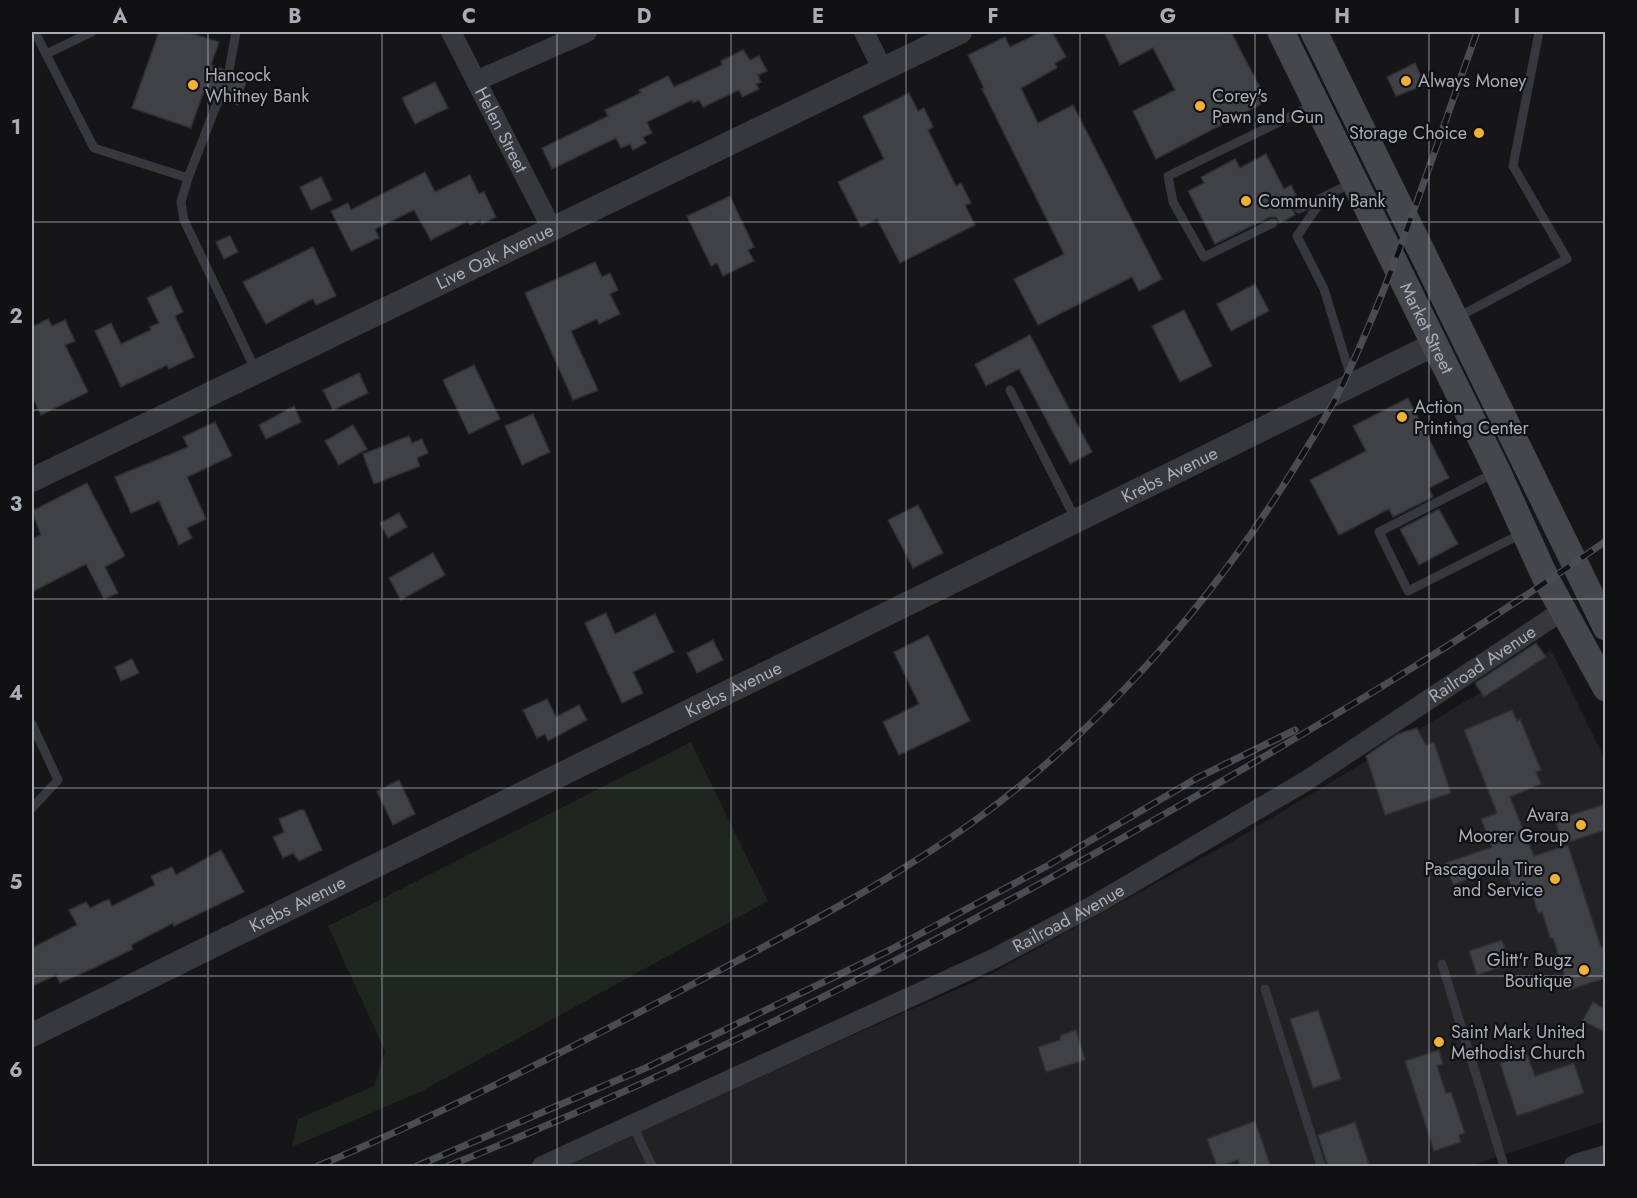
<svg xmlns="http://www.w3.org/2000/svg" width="1637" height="1198" viewBox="0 0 1637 1198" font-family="Jost,sans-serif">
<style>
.built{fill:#222225}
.green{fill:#1e261f}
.building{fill:#404145;stroke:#303034;stroke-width:1.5}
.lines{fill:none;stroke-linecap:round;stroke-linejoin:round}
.service{stroke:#37383d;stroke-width:9}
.minor{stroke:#37383d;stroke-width:20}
.tertiary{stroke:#37383d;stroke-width:24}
.secondary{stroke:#45474d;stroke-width:27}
.rail-casing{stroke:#4a4c52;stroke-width:7}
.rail{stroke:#111113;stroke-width:4.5;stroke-dasharray:14;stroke-linecap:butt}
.grid{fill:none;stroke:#a8adb8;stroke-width:1.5;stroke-opacity:0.55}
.poi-dot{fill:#f2b134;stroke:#111113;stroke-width:2}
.labels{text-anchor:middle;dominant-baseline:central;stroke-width:4.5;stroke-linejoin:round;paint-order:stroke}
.poi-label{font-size:18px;fill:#a8adb8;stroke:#111113;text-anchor:start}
.street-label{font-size:18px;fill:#a8adb8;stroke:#111113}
.neatline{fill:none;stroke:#a8adb8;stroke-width:2}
.grid-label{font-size:20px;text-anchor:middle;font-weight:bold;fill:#a8adb8}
</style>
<rect width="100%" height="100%" fill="#161618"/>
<polygon class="built" points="1551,650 1605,759 1605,1121 1470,1166 556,1166 985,977 1233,841"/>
<polygon class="green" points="691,742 768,901 420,1092 292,1147 298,1119 374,1086 385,1051 328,926"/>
<g class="building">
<polygon points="159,32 187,32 219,42 211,65 223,69 227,77 235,73 248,77 238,105 225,100 221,92 213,96 203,93 191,128 132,108"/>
<polygon points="1041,32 1052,32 1066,57 1055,63 1057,68 1021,88 1038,123 1073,105 1162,279 1139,291 1132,277 1038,325 1014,279 1064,254 982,89 984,88 968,55 1005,37 1010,47"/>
<polygon points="1104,32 1231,32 1267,101 1156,159 1133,111 1175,90 1153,48 1120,65"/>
<polygon points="743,50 750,60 759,56 767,71 758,75 761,82 756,84 759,89 742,97 739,90 703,107 699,100 693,103 692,100 647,122 652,133 643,137 646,143 633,150 630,144 621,148 616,138 552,169 542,148 608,116 605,110 641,93 639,90 668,76 674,87 722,65 721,61"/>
<polygon points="1415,63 1425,85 1396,96 1387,77"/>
<polygon points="435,82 448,108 415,124 402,98"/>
<polygon points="909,93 918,111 924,108 933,127 928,130 956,186 961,183 971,203 965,205 975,225 900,263 877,219 861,227 838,182 884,159 863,116"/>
<polygon points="1266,154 1284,189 1291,185 1299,201 1292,208 1295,215 1280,223 1276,217 1270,217 1215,244 1188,191 1204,183 1201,177 1235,159 1240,168"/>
<polygon points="425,172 435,192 470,175 479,194 484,192 496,217 482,224 480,220 470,225 468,221 431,240 414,210 375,229 379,238 351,251 331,211 348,203 351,210"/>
<polygon points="321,177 332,200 311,210 300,187"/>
<polygon points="730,196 754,247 748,250 754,261 723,276 717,263 711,266 687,216"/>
<polygon points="230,236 238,252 224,259 216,242"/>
<polygon points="313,247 336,296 316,305 313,299 308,301 266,324 243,282"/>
<polygon points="595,262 602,277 610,273 618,290 610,294 620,314 599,324 597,319 571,331 598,390 573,400 525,293"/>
<polygon points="1255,284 1269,311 1231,331 1217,304"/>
<polygon points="171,286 183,312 175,316 194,357 169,369 167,365 121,387 95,331 111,323 121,344 151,330 150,327 159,323 147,298"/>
<polygon points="1184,310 1212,366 1180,382 1152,326"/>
<polygon points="48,319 52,326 65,320 75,341 65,345 88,392 41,415 32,396 32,327"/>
<polygon points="1030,335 1092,452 1070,464 1019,369 986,386 975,364"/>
<polygon points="474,365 500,419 469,434 443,380"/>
<polygon points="359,373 368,393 333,410 323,390"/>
<polygon points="1408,398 1449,478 1429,488 1433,497 1393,517 1389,509 1339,535 1310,480 1366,451 1353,426"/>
<polygon points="294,406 301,422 266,439 259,425"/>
<polygon points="533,414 550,452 522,465 505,426"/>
<polygon points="215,422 232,456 187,477 206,519 187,528 192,538 179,545 159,501 131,513 115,477 188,447 183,437"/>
<polygon points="353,425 367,449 339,465 325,441"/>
<polygon points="409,436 412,443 422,439 428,453 417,458 420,466 374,484 363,454"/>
<polygon points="87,483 125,556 105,567 118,593 104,599 86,564 32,592 32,539 41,535 32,511"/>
<polygon points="918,505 943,553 913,568 888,520"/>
<polygon points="1439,509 1458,544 1419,565 1400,529"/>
<polygon points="399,513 407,527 388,538 380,523"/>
<polygon points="433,553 445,575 401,600 389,578"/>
<polygon points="606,613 615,634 655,614 674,652 633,672 643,693 622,703 585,623"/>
<polygon points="928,635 970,721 899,755 883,722 919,704 894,652"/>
<polygon points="713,640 723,660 697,673 687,653"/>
<polygon points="1536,643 1546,657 1484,697 1475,683"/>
<polygon points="132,659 139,673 121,681 115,667"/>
<polygon points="547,699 556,717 579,705 587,720 548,741 545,734 537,738 523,710"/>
<polygon points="1512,710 1517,721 1520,719 1541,770 1536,772 1541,784 1510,797 1534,856 1568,845 1601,947 1605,946 1605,978 1569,990 1553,938 1550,938 1542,912 1538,913 1530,887 1514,893 1503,866 1453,885 1445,863 1492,847 1481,819 1497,813 1464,730"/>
<polygon points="1417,728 1426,745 1434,742 1451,793 1385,815 1366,756 1398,734"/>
<polygon points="399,780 415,814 393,825 377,791"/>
<polygon points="1605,804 1605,830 1563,844 1555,820"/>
<polygon points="300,810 304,810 322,850 299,861 293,853 283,858 273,837 284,832 279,819"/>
<polygon points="221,850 244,892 174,926 173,923 131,945 133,949 96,967 60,983 56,975 32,986 32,948 77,925 69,910 86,902 90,908 109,899 112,906 155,885 151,876 172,867 176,875"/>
<polygon points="1502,940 1510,964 1477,975 1469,951"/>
<polygon points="1593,1002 1605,1009 1605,1032 1582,1021"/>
<polygon points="1318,1010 1341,1079 1313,1088 1290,1019"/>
<polygon points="1076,1030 1085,1060 1046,1072 1038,1047 1060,1040 1061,1035"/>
<polygon points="1439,1050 1443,1064 1437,1066 1446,1093 1451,1092 1465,1133 1459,1135 1461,1142 1434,1151 1405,1061"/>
<polygon points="1527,1054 1535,1076 1574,1063 1584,1093 1517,1116 1500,1063"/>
<polygon points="1255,1121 1271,1167 1240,1167 1238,1160 1217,1167 1207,1139"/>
<polygon points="1355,1122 1370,1167 1328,1167 1318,1135"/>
</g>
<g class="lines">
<g class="service">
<polyline points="35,32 46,54 92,32"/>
<polyline points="46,54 94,148 188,178 181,202 184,220 256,371"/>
<polyline points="229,71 236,32"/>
<polyline points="188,178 219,98"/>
<polyline points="1324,197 1297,236 1324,289 1353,384"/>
<polyline points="1299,209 1354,182"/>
<polyline points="1273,223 1204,257 1173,202 1168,176 1314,105"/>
<polyline points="1458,317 1567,259 1513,166 1539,32"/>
<polyline points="1010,390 1076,520"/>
<polyline points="1494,473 1379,532 1408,591 1521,534"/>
<polyline points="32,724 58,780 32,808"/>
<polyline points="1442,964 1504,1166"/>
<polyline points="1265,989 1321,1166"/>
<polyline points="633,1126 652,1166"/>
</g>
<g class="minor">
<path id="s1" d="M451,32L551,227"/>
<polyline points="864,32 882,68"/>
<polyline points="476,81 587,32"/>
<path id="s2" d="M542,1166L993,959L1096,904L1306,781L1562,611"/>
</g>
<g class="tertiary">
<path id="s3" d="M32,480L960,32"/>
<path id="s4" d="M32,1035L1435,344"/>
<polyline points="1576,1166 1606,1157"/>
</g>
<g class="secondary">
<path id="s5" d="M1281,32L1497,471L1547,581L1606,688"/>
<polyline points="1314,32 1606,627"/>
</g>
<defs>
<g id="rail">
<path d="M318,1166C441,1114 560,1054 678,992C778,939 881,888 973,822C1099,731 1206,609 1288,478C1306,449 1325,420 1340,390C1395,275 1434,151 1477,32"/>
<polyline points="417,1166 650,1066 890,950 1047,866 1197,778 1295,730"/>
<path d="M448,1166C702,1065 947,939 1184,803C1327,721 1470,636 1606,541"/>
</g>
</defs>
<use href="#rail" class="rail-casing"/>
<use href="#rail" class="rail"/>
</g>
<path class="grid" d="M208,32V1166M382,32V1166M557,32V1166M731,32V1166M906,32V1166M1080,32V1166M1255,32V1166M1429,32V1166M32,222H1606M32,410H1606M32,599H1606M32,788H1606M32,976H1606"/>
<g class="poi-dot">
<circle cx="1406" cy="81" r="6"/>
<circle cx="193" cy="85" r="6"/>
<circle cx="1200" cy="106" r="6"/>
<circle cx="1479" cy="133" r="6"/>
<circle cx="1246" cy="201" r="6"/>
<circle cx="1402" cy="417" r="6"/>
<circle cx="1581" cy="825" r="6"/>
<circle cx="1555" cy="879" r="6"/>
<circle cx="1584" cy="970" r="6"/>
<circle cx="1439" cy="1042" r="6"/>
</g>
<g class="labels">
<g class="poi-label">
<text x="205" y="75">Hancock<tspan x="205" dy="21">Whitney Bank</tspan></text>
<text x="1418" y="81">Always Money</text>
<text x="1212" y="96">Corey's<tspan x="1212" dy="21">Pawn and Gun</tspan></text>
<text x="1467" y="133" text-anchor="end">Storage Choice</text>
<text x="1258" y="201">Community Bank</text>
<text x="1414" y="407">Action<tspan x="1414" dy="21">Printing Center</tspan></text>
<text x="1569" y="815" text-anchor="end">Avara<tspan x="1569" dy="21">Moorer Group</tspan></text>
<text x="1543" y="869" text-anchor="end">Pascagoula Tire<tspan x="1543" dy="21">and Service</tspan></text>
<text x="1572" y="960" text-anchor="end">Glitt'r Bugz<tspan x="1572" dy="21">Boutique</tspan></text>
<text x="1451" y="1032">Saint Mark United<tspan x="1451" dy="21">Methodist Church</tspan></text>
</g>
<g class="street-label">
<text stroke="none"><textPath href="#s1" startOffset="110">Helen Street</textPath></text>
<text stroke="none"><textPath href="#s3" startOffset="514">Live Oak Avenue</textPath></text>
<text stroke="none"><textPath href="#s5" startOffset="330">Market Street</textPath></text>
<text stroke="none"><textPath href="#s4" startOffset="1268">Krebs Avenue</textPath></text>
<text stroke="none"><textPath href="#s2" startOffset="1068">Railroad Avenue</textPath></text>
<text stroke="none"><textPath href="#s4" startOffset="782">Krebs Avenue</textPath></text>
<text stroke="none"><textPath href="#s4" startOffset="296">Krebs Avenue</textPath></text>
<text stroke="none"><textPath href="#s2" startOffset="582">Railroad Avenue</textPath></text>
</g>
</g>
<rect width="1637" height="1198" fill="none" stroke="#111113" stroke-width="66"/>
<rect x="33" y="33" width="1571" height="1132" class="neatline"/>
<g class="grid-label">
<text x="120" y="23">A</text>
<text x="295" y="23">B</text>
<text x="469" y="23">C</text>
<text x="644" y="23">D</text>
<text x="818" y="23">E</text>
<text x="993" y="23">F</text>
<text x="1168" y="23">G</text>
<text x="1342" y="23">H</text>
<text x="1517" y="23">I</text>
<text x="16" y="134">1</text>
<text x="16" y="323">2</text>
<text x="16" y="511">3</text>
<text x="16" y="700">4</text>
<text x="16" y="889">5</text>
<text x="16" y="1077">6</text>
</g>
</svg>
